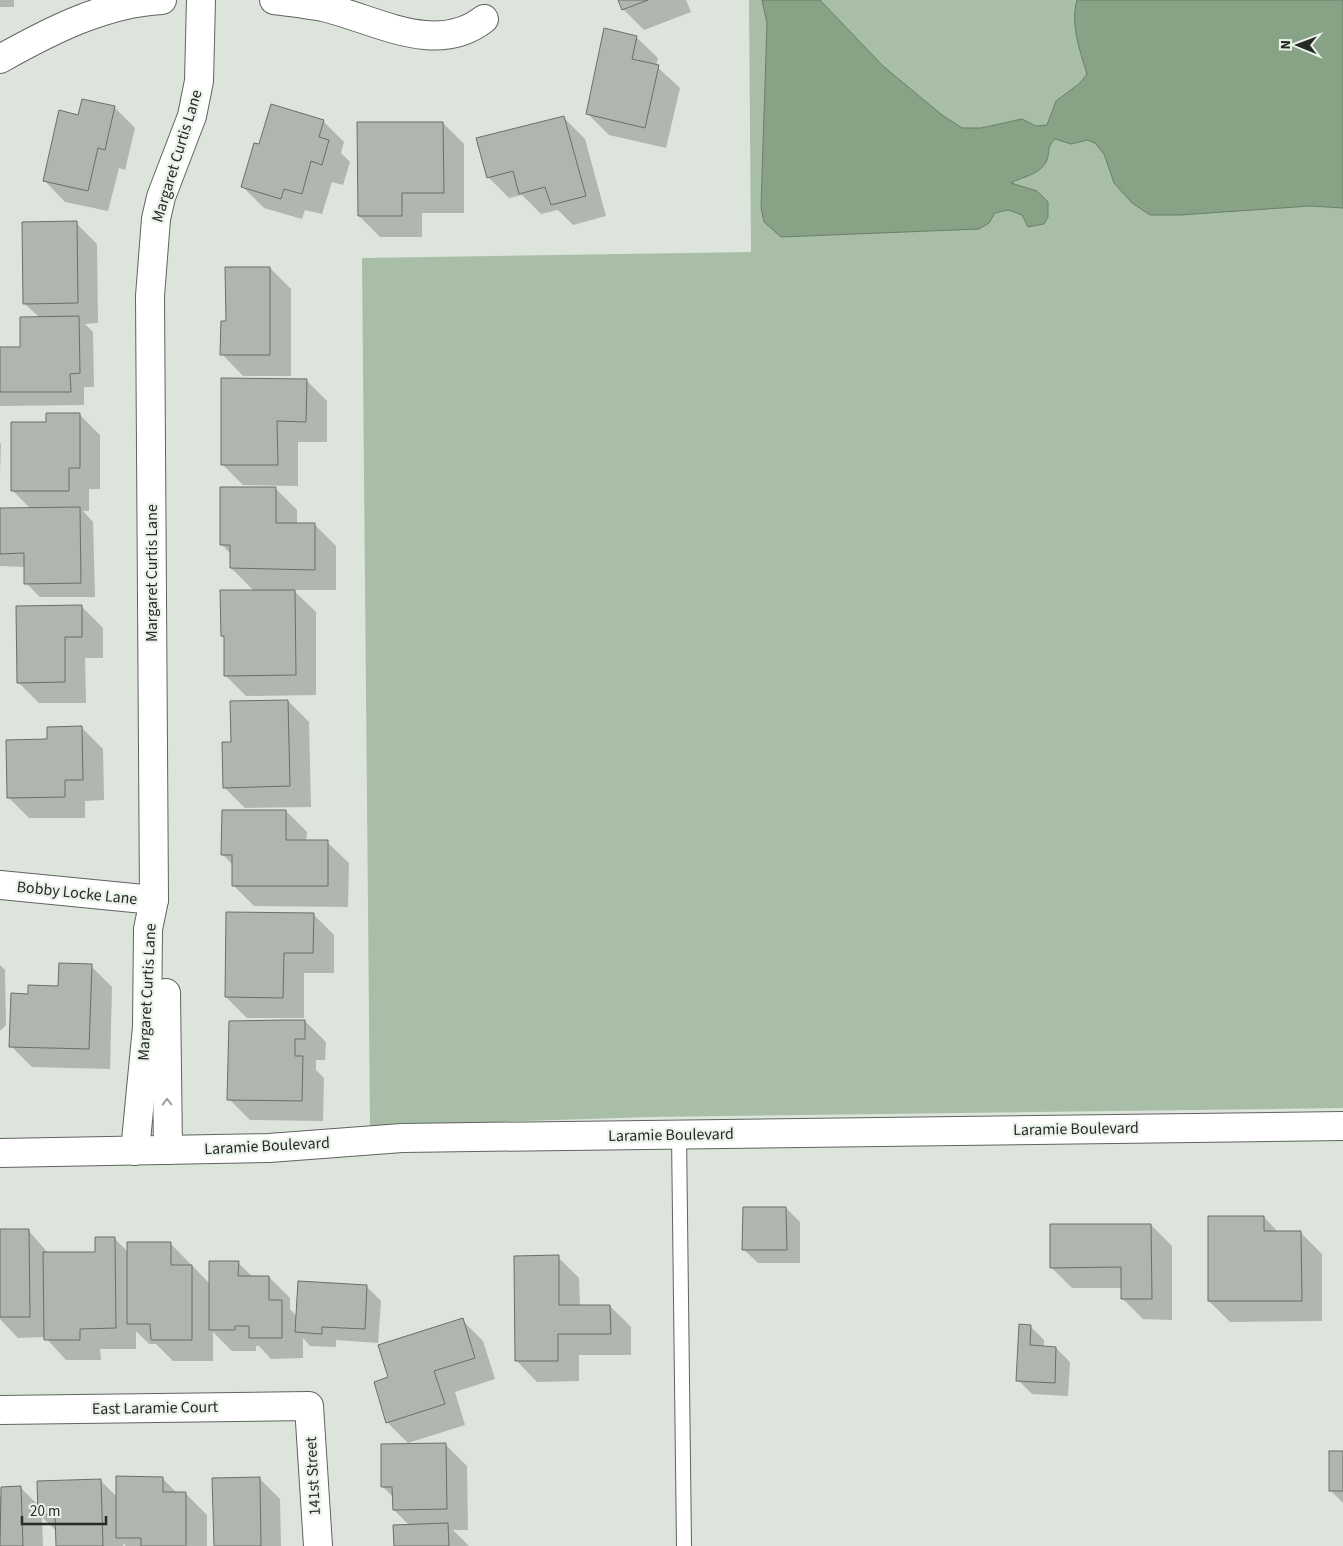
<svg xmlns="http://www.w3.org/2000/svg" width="1343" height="1546" viewBox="0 0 1343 1546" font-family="'Source Sans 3',sans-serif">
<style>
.green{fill:#a8bea7}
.water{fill:#88a286;stroke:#6b7e6a}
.shadow{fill:#0003}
.building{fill:#afb6ae;stroke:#697069}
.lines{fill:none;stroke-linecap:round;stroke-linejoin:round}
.lane-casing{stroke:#5f655e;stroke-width:16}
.street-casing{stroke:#5f655e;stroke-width:30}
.lane{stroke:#fff;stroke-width:14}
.street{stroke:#fff;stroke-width:28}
.oneway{stroke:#9e9f9e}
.labels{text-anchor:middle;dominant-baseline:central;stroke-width:4.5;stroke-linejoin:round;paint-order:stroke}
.street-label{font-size:16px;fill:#272a27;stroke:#eaf2e9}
</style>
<rect width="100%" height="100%" fill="#dde4dc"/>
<polygon class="green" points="749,0 1343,0 1343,1108 650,1117 370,1126 362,258 751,252"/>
<path class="water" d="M762,0H820L883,66L942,115L962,128H981L1022,119L1036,126L1047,125L1056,101L1080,83L1087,74C1080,51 1070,24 1077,0H1343V208L1310,206L1180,215H1150L1132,203L1114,183L1104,154L1095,143L1087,140L1071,144L1055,139C1047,146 1050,151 1047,160C1041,175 1023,176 1011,183L1037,191L1048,202V217L1044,224L1028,227L1022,215L1008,210L995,213L989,223L979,229L781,237L764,222L761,207L767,23Z"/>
<g class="shadow">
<rect x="0" y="0" width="14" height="7"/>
<polygon points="620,0 686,0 691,12 644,30 623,9"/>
<polygon points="636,37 658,58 656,66 680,88 666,148 609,135 588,114"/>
<polygon points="114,107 135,128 125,170 119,168 108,211 65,202 44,180 79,116"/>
<polygon points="564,118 585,139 606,216 573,225 558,210 541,214 522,195 509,198 488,177"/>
<polygon points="323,121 344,142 341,153 350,162 343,185 332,182 322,214 305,210 302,219 264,208 243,187 260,146"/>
<polygon points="443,123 464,144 464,213 422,213 422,237 380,237 359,216"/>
<polygon points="76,223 97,244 98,323 85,324 93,332 94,387 84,387 84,405 0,406 0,348 21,348 40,318 24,303"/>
<polygon points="270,268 291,289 291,376 243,376 222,354 227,322"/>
<polygon points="306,380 327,401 327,442 298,442 298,486 243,485 222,464"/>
<polygon points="79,414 100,435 100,489 89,489 89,511 83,511 93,522 95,597 40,597 26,583 25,567 0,566 0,509 31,509 13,491 47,423"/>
<polygon points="0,443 1,444 0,474"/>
<polygon points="276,489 297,510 297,525 315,525 336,546 336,590 293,590 316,612 316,695 246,696 225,675 225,639 222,636 254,591 231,568 231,554 221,544"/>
<polygon points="82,607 103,628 103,658 85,658 86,703 39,703 18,682"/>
<polygon points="288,701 309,722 311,807 245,808 224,787 233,744"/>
<polygon points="82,728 103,749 104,800 85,801 85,818 29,818 8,797 49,740"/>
<polygon points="286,811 307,832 306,842 327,842 349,863 348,907 254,906 233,885 233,865 223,855"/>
<polygon points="313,914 334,935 334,973 304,973 304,1018 247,1018 226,997"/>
<polygon points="0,965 5,970 6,1025 0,1031"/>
<polygon points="91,966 112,987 110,1069 32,1067 11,1046 29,995 60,987"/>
<polygon points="305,1021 326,1042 325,1060 316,1060 316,1070 324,1078 323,1121 250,1120 229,1099"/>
<polygon points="786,1208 800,1222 800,1263 758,1263 743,1249"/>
<polygon points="1264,1217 1279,1233 1301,1233 1322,1254 1322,1321 1230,1322 1209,1301"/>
<polygon points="1151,1225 1172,1246 1172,1320 1143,1319 1122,1298 1122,1288 1072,1288 1051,1267"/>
<polygon points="0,1230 28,1230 49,1254 96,1253 114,1238 128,1252 170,1243 211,1285 238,1263 253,1277 269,1277 290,1298 290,1309 297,1317 367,1287 381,1301 378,1343 336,1340 336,1347 310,1346 303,1338 303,1358 271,1359 259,1346 256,1346 256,1351 232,1351 213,1332 213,1361 173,1361 156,1344 149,1344 136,1331 136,1349 100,1349 101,1360 66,1360 45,1337 18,1338 0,1319"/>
<polygon points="558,1257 579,1278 580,1306 610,1306 631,1327 631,1355 579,1355 579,1381 537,1382 516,1360"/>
<polygon points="462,1320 483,1341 495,1379 455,1392 465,1425 408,1443 387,1422 390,1378"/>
<polygon points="1030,1326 1044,1340 1044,1347 1056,1348 1070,1362 1068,1396 1032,1394 1018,1380"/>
<polygon points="446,1445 467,1466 468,1530 453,1530 469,1546 395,1546 410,1526 394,1510 394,1498 383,1487"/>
<polygon points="1343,1452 1343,1503 1330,1490"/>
<polygon points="162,1478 178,1494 186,1494 207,1515 207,1546 126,1546 123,1543 123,1546 57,1546 57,1532 42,1517 43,1546 0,1546 0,1496 21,1488 39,1506 101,1481 117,1497"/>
<polygon points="259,1478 280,1499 281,1546 215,1546"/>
</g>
<g class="building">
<polygon points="618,0 648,0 622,10"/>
<polygon points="604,28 637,36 632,59 659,65 645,128 586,114"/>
<polygon points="82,99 115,106 105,150 98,148 88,191 43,181 59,110 78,115"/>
<polygon points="271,104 324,120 319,137 329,140 322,165 311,161 302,194 284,189 281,199 241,187 254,143 259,144"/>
<polygon points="564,116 586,196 551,205 545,187 519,194 513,171 487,178 476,138"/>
<polygon points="357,122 443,122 444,193 402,193 402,216 358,216"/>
<polygon points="77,221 78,303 23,304 22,222"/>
<polygon points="225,267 270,267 270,355 220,355 221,321 226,321"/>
<polygon points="79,316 80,373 70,374 71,392 0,392 0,347 20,347 20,317"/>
<polygon points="221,378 307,379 306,422 277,421 278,465 221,465"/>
<polygon points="46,413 80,413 80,468 69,468 69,491 11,491 11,422 46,422"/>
<polygon points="220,487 276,487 276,523 315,523 315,570 230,568 230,545 220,545"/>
<polygon points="80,507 81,583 24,584 24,553 0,554 0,508"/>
<polygon points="220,590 295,590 296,675 224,676 224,636 221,636"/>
<polygon points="82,605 82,637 65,637 65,682 17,683 16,606"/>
<polygon points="288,700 290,786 223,788 222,742 231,742 230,701"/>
<polygon points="82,726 83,780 65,780 65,797 7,798 6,740 47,739 47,727"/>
<polygon points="222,810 286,810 286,840 328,840 328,886 232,886 232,855 221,855"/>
<polygon points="226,912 314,913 313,953 284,953 283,998 225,997"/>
<polygon points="59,963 92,964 89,1049 9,1047 11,993 28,994 28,985 58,986"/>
<polygon points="287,1020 305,1020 305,1039 295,1039 295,1056 303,1056 302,1101 227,1100 229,1021"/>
<polygon points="743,1207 786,1207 787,1250 742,1250"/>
<polygon points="1208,1216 1264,1216 1264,1231 1301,1231 1302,1301 1208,1301"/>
<polygon points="1050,1224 1151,1224 1152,1299 1121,1299 1121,1267 1050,1268"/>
<polygon points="0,1229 29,1229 30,1317 0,1317"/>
<polygon points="95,1237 115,1237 116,1328 80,1329 80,1340 44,1340 43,1252 95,1252"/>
<polygon points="127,1242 171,1242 171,1265 192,1265 192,1340 151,1340 150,1324 127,1324"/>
<polygon points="559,1255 559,1305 610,1305 611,1334 558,1334 558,1361 515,1361 514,1256"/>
<polygon points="209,1261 239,1261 238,1276 269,1276 269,1300 282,1300 282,1338 249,1338 249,1326 235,1326 235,1330 209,1330"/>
<polygon points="298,1281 367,1285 365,1329 322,1327 322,1334 295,1332"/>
<polygon points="463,1318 475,1358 434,1371 445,1404 386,1423 374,1382 388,1377 378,1345"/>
<polygon points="1019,1324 1031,1325 1030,1345 1056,1347 1055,1383 1016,1381"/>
<polygon points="446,1443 447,1509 393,1510 392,1487 381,1487 381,1444"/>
<rect x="1329" y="1451" width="14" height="40"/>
<polygon points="116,1476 163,1477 163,1492 186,1492 186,1546 141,1546 141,1538 116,1538"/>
<polygon points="260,1477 261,1546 214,1546 212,1478"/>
<polygon points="101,1479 103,1546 56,1546 55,1514 38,1515 37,1481"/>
<polygon points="21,1486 23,1546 0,1546 1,1487"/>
<polygon points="448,1523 449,1546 394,1546 393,1525"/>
</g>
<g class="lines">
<defs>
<polyline id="lane" points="679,1134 684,1546"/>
<g id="street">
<path d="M274,0C290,2 307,4 323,7C375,19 436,57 484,19"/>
<path d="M0,59C50,31 104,3 162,0"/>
<polyline points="0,885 154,900"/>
<polyline points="166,993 168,1150"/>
<polyline points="135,1151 147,1027 148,929 154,900 150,296 156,219 161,197 192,116 199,81 201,0"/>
<polyline points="0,1153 269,1148 402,1138 1343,1126"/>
<polyline points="0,1410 309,1406 318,1546"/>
</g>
</defs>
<use href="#lane" class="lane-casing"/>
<use href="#street" class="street-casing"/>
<use href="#lane" class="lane"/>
<use href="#street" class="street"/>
</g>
<defs><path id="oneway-chevron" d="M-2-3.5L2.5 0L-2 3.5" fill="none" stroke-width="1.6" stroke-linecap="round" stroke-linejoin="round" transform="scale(1.25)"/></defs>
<use class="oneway" href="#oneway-chevron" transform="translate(167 1102) rotate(-91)"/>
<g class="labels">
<g class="street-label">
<text transform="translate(177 156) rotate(-73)">Margaret Curtis Lane</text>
<text transform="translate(152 573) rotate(-90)">Margaret Curtis Lane</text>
<text transform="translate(77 893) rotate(6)">Bobby Locke Lane</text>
<text transform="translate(147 992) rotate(-87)">Margaret Curtis Lane</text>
<text transform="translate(1076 1129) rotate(-1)">Laramie Boulevard</text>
<text transform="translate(671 1135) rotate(-1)">Laramie Boulevard</text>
<text transform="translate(267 1146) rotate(-3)">Laramie Boulevard</text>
<text transform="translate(155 1408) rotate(-1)">East Laramie Court</text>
<text transform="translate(313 1476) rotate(-93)">141st Street</text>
</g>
</g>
<g transform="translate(1298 45) rotate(271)" stroke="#eaf2e9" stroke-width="4" paint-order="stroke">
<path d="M0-4L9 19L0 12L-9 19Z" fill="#272a27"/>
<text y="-8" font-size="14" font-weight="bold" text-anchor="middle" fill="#272a27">N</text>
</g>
<path d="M22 1516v8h84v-8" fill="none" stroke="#272a27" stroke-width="2.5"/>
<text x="30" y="1516" font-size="15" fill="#272a27" stroke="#eaf2e9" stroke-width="4" paint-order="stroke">20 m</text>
</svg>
